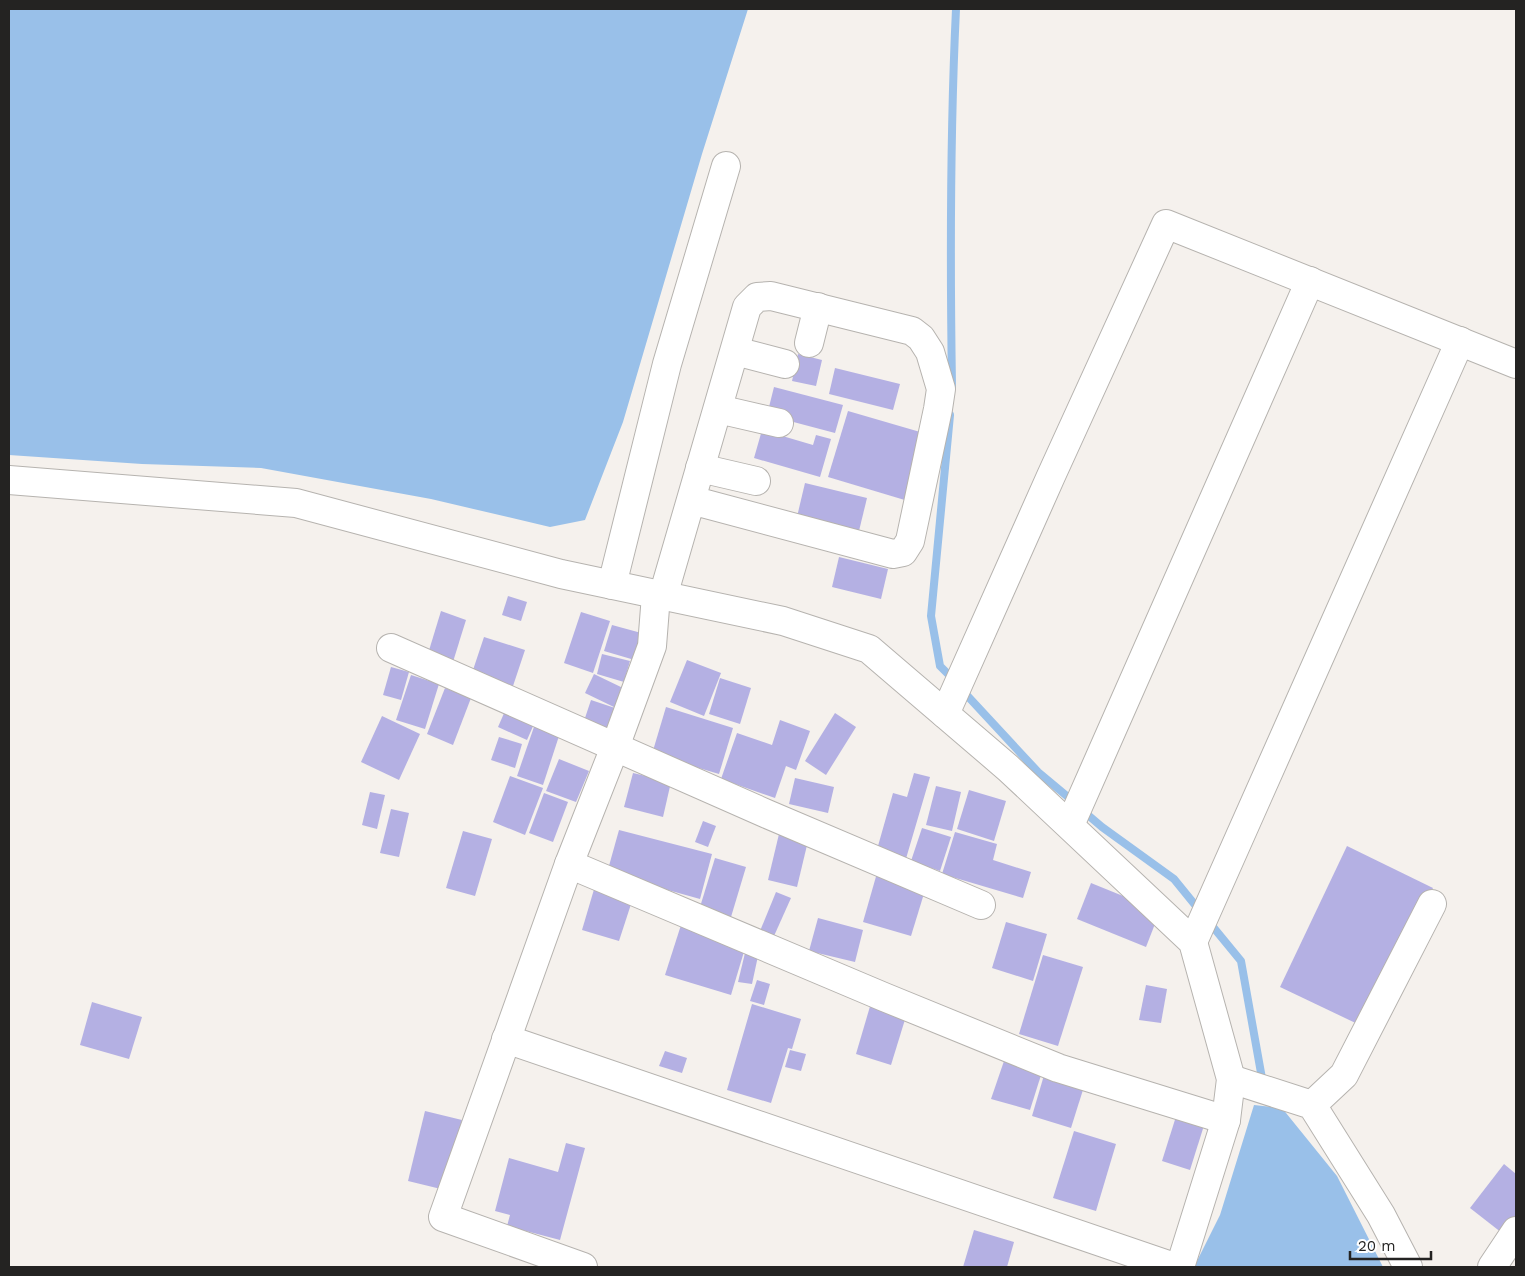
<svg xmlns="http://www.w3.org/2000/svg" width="1525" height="1276" viewBox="0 0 1525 1276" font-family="'Work Sans',sans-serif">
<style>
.water{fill:#99c0e9}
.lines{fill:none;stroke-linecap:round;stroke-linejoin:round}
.stream{stroke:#99c0e9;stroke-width:8}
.building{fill:#b4b0e3}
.minor-casing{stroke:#b6b3af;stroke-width:30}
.minor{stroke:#fff;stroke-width:28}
</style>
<rect width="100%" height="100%" fill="#f5f1ed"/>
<g class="water">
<polygon points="9,9 748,9 702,154 623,422 585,520 550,527 431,499 261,468 142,464 9,455"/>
<polygon points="1254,1105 1282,1108 1337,1176 1383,1267 1194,1267 1220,1215"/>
</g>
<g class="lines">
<g class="stream">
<path d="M952,386C950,260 950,135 956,9"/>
<polyline points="950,415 931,616 940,666 955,681"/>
<polyline points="962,690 1038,772 1074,802"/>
<polyline points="1082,810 1102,827 1174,879 1200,911"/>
<polyline points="1209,922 1241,961 1263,1084"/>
</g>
</g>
<g class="building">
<polygon points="798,354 822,360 816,386 792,381"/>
<polygon points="835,368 900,384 893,410 829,394"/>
<polygon points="774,387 843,405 835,433 767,415"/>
<polygon points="848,411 927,434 908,501 828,477"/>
<polygon points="762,430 813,445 816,435 831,439 820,477 754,458"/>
<polygon points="805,483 867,498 858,535 796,521"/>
<polygon points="839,557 888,569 881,599 832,587"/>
<polygon points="508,596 527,602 521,621 502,615"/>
<polygon points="441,611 466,620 452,665 427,657"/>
<polygon points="581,612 610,621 593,673 564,663"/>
<polygon points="612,625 645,634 638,661 604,651"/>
<polygon points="484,637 525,650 512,689 471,676"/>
<polygon points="602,654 630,661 624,682 597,674"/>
<polygon points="687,660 721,673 704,716 670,702"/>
<polygon points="391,667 409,672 401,700 383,695"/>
<polygon points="594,674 625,689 616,708 585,693"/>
<polygon points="411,675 439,684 425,729 396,720"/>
<polygon points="720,678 751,688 740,724 709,714"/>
<polygon points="445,688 471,698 453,745 427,734"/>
<polygon points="591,700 615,708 607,732 583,724"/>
<polygon points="666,707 733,728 719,774 652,754"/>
<polygon points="505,711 534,724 527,740 498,727"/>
<polygon points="835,713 856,727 826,775 805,761"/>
<polygon points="382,716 420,734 399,780 361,762"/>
<polygon points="780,720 810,731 796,770 786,766 775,798 721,779 737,733 772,745"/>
<polygon points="535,724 560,733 543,785 517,776"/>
<polygon points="499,737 522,744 515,768 491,760"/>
<polygon points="559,759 589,771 576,802 546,791"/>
<polygon points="633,773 671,782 663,817 624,807"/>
<polygon points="914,773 930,777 905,862 876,853 893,793 907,797"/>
<polygon points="510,776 543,788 525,835 493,822"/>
<polygon points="795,778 834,787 828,813 789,804"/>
<polygon points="936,786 961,792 952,831 926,825"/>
<polygon points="969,790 1006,801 994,841 957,829"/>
<polygon points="370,792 385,795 377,829 362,825"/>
<polygon points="544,793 568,802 553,842 529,833"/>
<polygon points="391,809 409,813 399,857 380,853"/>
<polygon points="703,821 716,826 708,847 695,842"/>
<polygon points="922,828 951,837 940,871 911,861"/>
<polygon points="619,830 712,854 700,899 607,873"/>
<polygon points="463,831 492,839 475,896 446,888"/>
<polygon points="955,832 997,844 993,860 1031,872 1023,898 942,874"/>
<polygon points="779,834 808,841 797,887 768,880"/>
<polygon points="1347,846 1433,888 1366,1028 1280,987"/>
<polygon points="715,858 746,867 731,917 700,907"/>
<polygon points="877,873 926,887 911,936 863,922"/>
<polygon points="1091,883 1160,911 1146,947 1077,919"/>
<polygon points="595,886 633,898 619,941 582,930"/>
<polygon points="776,892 791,898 774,936 760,931"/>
<polygon points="818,918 863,930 855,962 809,951"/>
<polygon points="1006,922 1047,934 1033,981 992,968"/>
<polygon points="681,925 746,945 731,995 665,975"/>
<polygon points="745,953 758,956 752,984 738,982"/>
<polygon points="1043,955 1083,967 1058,1046 1019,1034"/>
<polygon points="757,980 770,984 764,1005 750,1001"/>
<polygon points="1146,985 1167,989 1161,1023 1139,1020"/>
<polygon points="92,1002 142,1017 129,1059 80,1045"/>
<polygon points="871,1003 907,1013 891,1065 856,1054"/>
<polygon points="752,1004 801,1019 792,1049 788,1048 771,1103 727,1090"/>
<polygon points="790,1050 806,1054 801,1071 785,1067"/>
<polygon points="665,1051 687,1058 682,1073 659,1066"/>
<polygon points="1004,1061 1042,1072 1030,1110 991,1099"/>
<polygon points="1047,1065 1087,1077 1071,1128 1032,1116"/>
<polygon points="1178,1110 1206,1119 1190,1170 1162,1161"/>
<polygon points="425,1111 462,1120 445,1190 408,1181"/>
<polygon points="1074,1131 1116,1144 1096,1211 1053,1198"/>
<polygon points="566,1143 585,1148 560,1240 507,1226 510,1215 495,1211 509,1158 558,1172"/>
<polygon points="1504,1164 1516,1174 1516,1215 1502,1233 1470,1208"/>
<polygon points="974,1230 1014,1242 1007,1267 963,1267"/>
</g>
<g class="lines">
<defs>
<g id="minor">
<polyline points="809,343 818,307"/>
<polyline points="735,351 785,364"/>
<polyline points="718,409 779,423"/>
<polyline points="700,468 756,481"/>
<polyline points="9,480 296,503 561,574 783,621 869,649 1008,768 1193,942 1231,1079 1226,1120 1180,1267"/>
<polyline points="612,585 667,364 726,166"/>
<polyline points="656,595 652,646 615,747 569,864 884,997 1058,1068 1226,1120"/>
<polyline points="663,596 747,307 757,297 771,296 912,331 921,338 930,352 941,389 938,409 910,541 903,552 893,554 691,500"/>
<polyline points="391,648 767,814 981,905"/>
<polyline points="945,714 1051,476 1166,224 1516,364"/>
<polyline points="1070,825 1310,281"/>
<polyline points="569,864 443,1217 583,1267"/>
<polyline points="1193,942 1460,341"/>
<polyline points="506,1039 1174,1267"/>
<polyline points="1231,1079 1312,1105 1381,1215 1408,1267"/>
<polyline points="1312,1105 1344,1075 1432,904"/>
<polyline points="1492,1267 1516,1231"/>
</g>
</defs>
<use href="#minor" class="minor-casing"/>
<use href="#minor" class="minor"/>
</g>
<rect width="1525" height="1276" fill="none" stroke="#242322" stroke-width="20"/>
<path d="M1350 1251v8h81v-8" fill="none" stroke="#242322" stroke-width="2.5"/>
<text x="1358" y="1251" font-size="15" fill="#242322" stroke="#ffffff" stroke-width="4" paint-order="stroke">20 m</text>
</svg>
